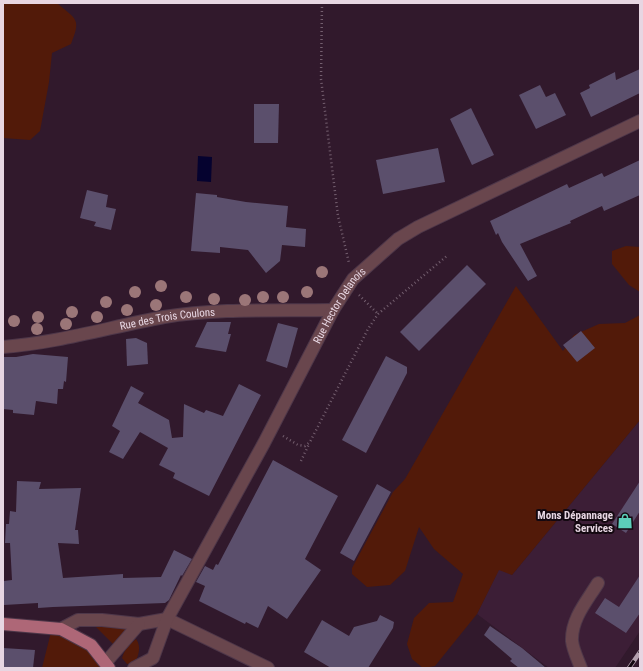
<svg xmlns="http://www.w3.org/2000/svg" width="643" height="671" viewBox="0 0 643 671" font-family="'Roboto Condensed',sans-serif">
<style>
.built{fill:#3c1e36}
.green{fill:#521a09}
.water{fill:#05022f}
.building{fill:#5b4f6c}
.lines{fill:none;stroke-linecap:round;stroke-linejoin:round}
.minor-casing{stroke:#4e3749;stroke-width:14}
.major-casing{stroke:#4e3749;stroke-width:14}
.path{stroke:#745f6f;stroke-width:2.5;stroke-dasharray:1 3;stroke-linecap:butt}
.minor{stroke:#69464d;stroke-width:12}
.major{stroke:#ae6777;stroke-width:12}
.rail-casing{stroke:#b3a0ae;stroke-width:4.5}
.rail{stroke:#130810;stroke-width:3;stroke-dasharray:9;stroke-linecap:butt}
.tree{fill:#9b7678}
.labels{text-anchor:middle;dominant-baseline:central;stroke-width:4;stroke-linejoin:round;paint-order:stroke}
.street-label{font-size:11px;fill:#e7d6e2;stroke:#130810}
.poi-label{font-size:11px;font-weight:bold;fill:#e7d6e2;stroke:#130810;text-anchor:end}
</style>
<rect width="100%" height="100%" fill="#31192c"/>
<polygon class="built" points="640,420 640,631 615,668 549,668 477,614 499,569 512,575"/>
<g class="green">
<path d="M3,3H64L58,4C77,20 81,19 71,44L52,53L49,82L40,131L30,140L3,138Z"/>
<polygon points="626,246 640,247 640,292 629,285 612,264 612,251"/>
<polygon points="516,286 563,351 574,335 599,324 625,323 640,315 640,420 512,575 499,570 477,614 435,666 423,668 412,659 407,644 414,618 429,603 453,602 463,574 434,549 419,527 405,571 390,585 367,587 352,574 352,568 393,492 405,479"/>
<polygon points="94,625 129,628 114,645"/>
<polygon points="52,628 91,645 109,668 42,668"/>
<path d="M136,639C142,647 138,656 135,663L127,664L122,658C125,649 129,645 136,639Z"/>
</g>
<polygon class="water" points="198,156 212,157 211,182 197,181"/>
<g class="building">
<polygon points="640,69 640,93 591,117 580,93 590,88 589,85 615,72 616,80"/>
<polygon points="540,85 546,97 555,93 566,115 536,129 519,95"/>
<polygon points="254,104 279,104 278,143 254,143"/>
<polygon points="471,108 494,155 472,165 450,119"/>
<polygon points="438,148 445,182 383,194 376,160"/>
<polygon points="640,160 640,195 604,211 602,206 570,221 571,223 520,244 537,276 528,281 502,242 498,233 496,235 490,221 567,184 569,188 602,173 604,177"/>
<polygon points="87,190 108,195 106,207 116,209 111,230 94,226 96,222 80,218"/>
<polygon points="196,193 217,195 217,197 246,202 288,206 286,227 306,229 305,247 282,245 280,261 266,273 248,250 220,247 220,253 191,251"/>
<polygon points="467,265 486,284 419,351 400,332"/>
<polygon points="207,322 231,322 228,334 231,334 226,352 195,347"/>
<polygon points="278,323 298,328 287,368 266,361"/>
<polygon points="581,331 595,348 577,362 563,345"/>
<polygon points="136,338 147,343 148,364 127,366 126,339"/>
<polygon points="33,354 68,357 66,382 64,381 63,389 58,389 57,404 36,401 34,415 13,413 13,410 3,409 3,357 16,357"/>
<polygon points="386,356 407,367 407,373 366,453 342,440"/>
<polygon points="239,384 261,395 209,496 173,478 175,473 159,465 168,448 140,432 123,459 109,452 120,431 112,426 131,386 144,393 138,403 169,420 172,438 183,437 184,404 204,413 206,410 223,416"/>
<polygon points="273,460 338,496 305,559 321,570 287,619 268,606 258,628 246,622 245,624 199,601 205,586 196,582 205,566 213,570 216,564 218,565"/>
<polygon points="17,481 41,482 39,489 81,488 75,530 78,530 79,544 58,543 63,578 123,574 123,578 161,577 174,550 192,559 182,576 181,575 169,600 165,603 53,607 38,608 38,603 4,605 4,581 12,580 10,543 5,543 6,524 9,524 10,511 16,512"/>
<polygon points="640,481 640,511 626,533 612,524"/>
<polygon points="377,484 391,492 354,561 340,553"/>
<polygon points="640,575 640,613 626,633 595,613 605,598 619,607"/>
<polygon points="380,615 394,622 393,628 368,668 331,668 304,652 322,620 349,636 354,627 377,621"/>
<polygon points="490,626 522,648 546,668 519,668 510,661 512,659 484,635"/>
<polygon points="3,648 35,650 33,668 3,668"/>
</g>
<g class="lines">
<defs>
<g id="minor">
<path id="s1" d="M3,347C57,343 110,327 164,317C219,308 277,311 333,310"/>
<polyline points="61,629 78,620 102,620 139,624 167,619 268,668"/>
<polyline points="106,662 139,624"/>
<path id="s2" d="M134,668L153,658L167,619L264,443L333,310L353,279L398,239L418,227L640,121"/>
<path d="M581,668C578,660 573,650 572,641C571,619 587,601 598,583"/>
</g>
<polyline id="major" points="3,624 61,629 91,645 109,668"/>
</defs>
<use href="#minor" class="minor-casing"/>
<use href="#major" class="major-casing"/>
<g class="path">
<polyline points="322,3 321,79 338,216 349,263"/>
<polyline points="359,295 378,314"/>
<polyline points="283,436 298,445 305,446 310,442 368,329 378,314 448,255"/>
<polyline points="301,461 309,444"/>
</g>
<use href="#minor" class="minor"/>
<use href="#major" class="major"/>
<defs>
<polyline id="rail" points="629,668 640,652"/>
</defs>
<use href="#rail" class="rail-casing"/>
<use href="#rail" class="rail"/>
</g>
<g class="tree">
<circle cx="322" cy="272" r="6"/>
<circle cx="161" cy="286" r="6"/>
<circle cx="135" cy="292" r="6"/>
<circle cx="307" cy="292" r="6"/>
<circle cx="186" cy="297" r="6"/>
<circle cx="263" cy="297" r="6"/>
<circle cx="283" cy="297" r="6"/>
<circle cx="214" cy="299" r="6"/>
<circle cx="245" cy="300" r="6"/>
<circle cx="106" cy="302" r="6"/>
<circle cx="156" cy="305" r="6"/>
<circle cx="127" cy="310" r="6"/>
<circle cx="72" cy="312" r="6"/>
<circle cx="38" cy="317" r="6"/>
<circle cx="97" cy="317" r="6"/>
<circle cx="14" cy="321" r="6"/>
<circle cx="66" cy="324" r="6"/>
<circle cx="37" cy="329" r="6"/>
</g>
<defs>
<symbol id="shop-bare" viewBox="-9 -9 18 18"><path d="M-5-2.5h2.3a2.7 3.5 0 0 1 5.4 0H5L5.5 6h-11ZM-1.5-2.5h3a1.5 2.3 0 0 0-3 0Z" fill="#5cceba" stroke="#130810" stroke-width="2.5" paint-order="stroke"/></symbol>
</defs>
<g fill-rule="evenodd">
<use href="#shop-bare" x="614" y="510" width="22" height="22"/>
</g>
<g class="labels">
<g class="street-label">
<text stroke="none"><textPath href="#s2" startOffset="421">Rue Hector Delanois</textPath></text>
<text stroke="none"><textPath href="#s1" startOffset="167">Rue des Trois Coulons</textPath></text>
</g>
<g class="poi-label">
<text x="613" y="515">Mons Dépannage<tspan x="613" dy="13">Services</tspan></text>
</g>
</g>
<rect width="643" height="671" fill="none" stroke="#e7d6e2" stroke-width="8"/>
</svg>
